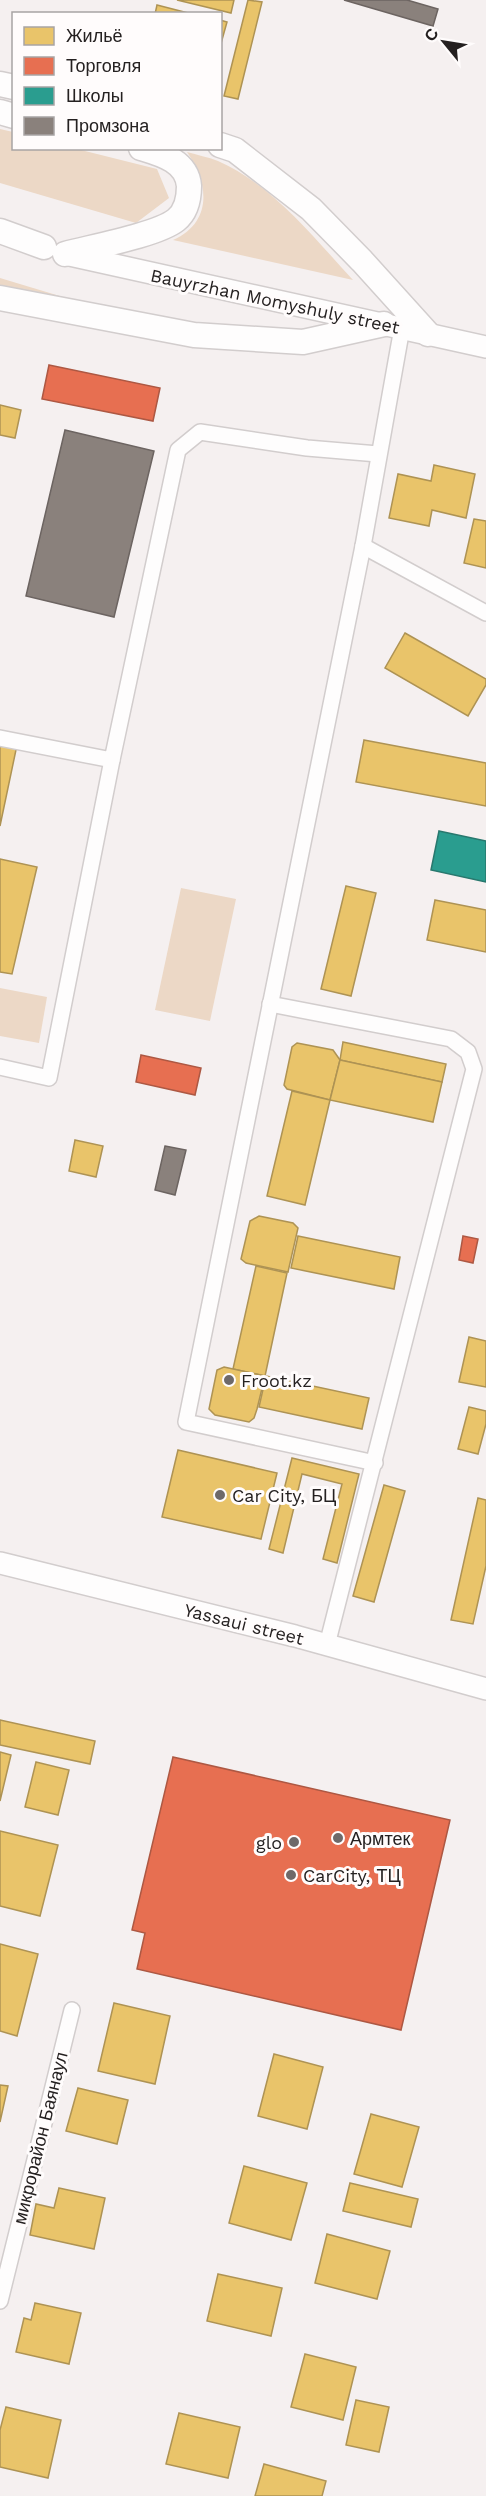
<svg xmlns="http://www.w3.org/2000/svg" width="486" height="2496" viewBox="0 0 486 2496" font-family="'Work Sans',sans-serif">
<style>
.green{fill:#ecd8c6}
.homes{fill:#e9c46a;stroke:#ae9354;stroke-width:1.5}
.shops{fill:#e76f51;stroke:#ad5843;stroke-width:1.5}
.schools{fill:#2a9d8f;stroke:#28786e;stroke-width:1.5}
.industry{fill:#8a817c;stroke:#6c6461;stroke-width:1.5}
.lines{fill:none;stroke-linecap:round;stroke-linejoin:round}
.street-casing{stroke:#d2cdcd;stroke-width:18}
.secondary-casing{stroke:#d2cdcd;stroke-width:24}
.primary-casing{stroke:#d2cdcd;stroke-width:27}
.street{stroke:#fefdfd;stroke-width:15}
.secondary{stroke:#fefdfd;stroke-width:21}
.primary{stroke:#fefdfd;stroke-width:24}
.poi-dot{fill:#6e6969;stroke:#fffcfc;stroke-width:2}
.labels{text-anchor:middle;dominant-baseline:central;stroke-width:6;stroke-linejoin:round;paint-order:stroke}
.street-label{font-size:18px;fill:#252121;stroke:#fffcfc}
.poi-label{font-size:18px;fill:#252121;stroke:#fffcfc;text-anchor:start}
</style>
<rect width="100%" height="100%" fill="#f5f0f0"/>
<g class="green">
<polygon points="0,129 13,132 14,148 77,149 157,169 169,198 136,223 0,183"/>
<path d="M187,152C197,155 208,157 218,161C273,185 314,238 353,280L173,240C213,222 209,183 187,152Z"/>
<polygon points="0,278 126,316 0,291"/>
<polygon points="181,888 236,899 210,1021 155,1010"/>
<polygon points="0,988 47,997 39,1043 0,1036"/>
</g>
<g class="homes">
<polygon points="177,0 234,0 231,13"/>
<polygon points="248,0 262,2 238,99 224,96"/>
<polygon points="157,5 192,14 155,14"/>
<polygon points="220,20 227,22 220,47"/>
<polygon points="0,405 21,410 15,438 0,435"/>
<polygon points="434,465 475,474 466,518 432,510 429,526 389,518 398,474 431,481"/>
<polygon points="474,519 486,521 486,568 464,563"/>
<polygon points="405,633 486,679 486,685 468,716 385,668"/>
<polygon points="364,740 486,763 486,806 356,782"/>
<polygon points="0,742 17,745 0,826"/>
<polygon points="0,859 37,867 12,974 0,972"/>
<polygon points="346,886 376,893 351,996 321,989"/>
<polygon points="435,900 486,910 486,952 427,940"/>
<polygon points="343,1042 446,1064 442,1082 340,1060"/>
<polygon points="297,1043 333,1050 340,1060 330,1100 287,1089 284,1085 292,1047"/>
<polygon points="340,1060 442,1082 433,1122 330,1100"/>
<polygon points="292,1091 330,1100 305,1205 267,1196"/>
<polygon points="75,1140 103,1146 96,1177 69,1171"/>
<polygon points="259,1216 293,1223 298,1228 288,1272 246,1263 241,1259 250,1221"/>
<polygon points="298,1236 400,1257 394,1289 291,1268"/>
<polygon points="256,1266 287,1273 265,1376 233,1369"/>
<polygon points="469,1337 486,1341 486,1387 459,1382"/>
<polygon points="224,1367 265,1376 257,1409 254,1418 249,1422 215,1415 209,1409 217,1370"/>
<polygon points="266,1376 369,1398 362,1429 259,1407"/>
<polygon points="469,1407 486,1411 486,1424 478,1454 458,1449"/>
<polygon points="178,1450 277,1473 261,1539 162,1517"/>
<polygon points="292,1458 359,1474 337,1563 323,1559 342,1484 302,1474 283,1553 269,1549"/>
<polygon points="384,1485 405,1491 374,1602 353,1596"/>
<polygon points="478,1498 486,1500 486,1566 473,1624 451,1620"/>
<polygon points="0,1720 95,1741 90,1764 0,1745"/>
<polygon points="0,1752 11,1755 0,1801"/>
<polygon points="36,1762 69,1770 58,1815 25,1807"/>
<polygon points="0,1831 58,1845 40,1916 0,1906"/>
<polygon points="0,1944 38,1954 17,2036 0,2031"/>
<polygon points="114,2003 170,2016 155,2084 98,2071"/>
<polygon points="274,2054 323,2067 307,2129 258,2116"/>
<polygon points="0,2085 8,2086 0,2122"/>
<polygon points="78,2088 128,2100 117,2144 66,2131"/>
<polygon points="371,2114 419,2127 402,2187 354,2174"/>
<polygon points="244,2166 307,2183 291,2240 229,2223"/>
<polygon points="350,2183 418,2199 411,2227 343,2211"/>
<polygon points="59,2188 105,2198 94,2249 30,2235 36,2204 54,2208"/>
<polygon points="327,2234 390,2251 377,2299 315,2283"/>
<polygon points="218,2274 282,2288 271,2336 207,2321"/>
<polygon points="35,2303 81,2313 69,2364 16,2352 24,2318 31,2320"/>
<polygon points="305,2354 356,2367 343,2420 291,2407"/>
<polygon points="356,2400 389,2407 379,2452 346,2445"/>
<polygon points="6,2407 61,2420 48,2478 0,2467 0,2430"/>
<polygon points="179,2413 240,2427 228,2478 166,2464"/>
<polygon points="264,2464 326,2481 322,2496 255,2496"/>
</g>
<g class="shops">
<polygon points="49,365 160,388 153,421 42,399"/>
<polygon points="141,1055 201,1068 195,1095 136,1082"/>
<polygon points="463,1236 478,1239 473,1263 459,1260"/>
<polygon points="173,1757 450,1820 401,2030 137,1969 145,1933 132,1930"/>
</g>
<polygon class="schools" points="439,831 486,841 486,882 431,870"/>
<g class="industry">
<polygon points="344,0 407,0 438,9 433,26"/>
<polygon points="65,430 154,451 114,617 26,596"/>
<polygon points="165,1146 186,1150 175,1195 155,1190"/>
</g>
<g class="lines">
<defs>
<g id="street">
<polyline points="363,546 486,613"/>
<polyline points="0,738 112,760 178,450 200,432 307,448 378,454"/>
<polyline points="270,1004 451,1039 468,1052 474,1069 327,1645"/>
<polyline points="0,1067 49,1078 112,760"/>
<polyline points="375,1463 186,1422 363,546 402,328"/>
<polyline points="0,2301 72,2010"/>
</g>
<g id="secondary">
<polyline points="65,254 486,347"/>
<polyline points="0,1563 295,1636 486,1689"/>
</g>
<g id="primary">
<polyline points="0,84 14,87"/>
<polyline points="0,112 14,116"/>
<polyline points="220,145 235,150 311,209 362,261 428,334"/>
<polyline points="0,231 44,247"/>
<path d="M65,254C91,247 157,235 176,220C186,212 189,198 189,186C187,161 161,154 141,148"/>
<polyline points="0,298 194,335 303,342 384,324"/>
</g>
</defs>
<use href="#street" class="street-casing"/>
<use href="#secondary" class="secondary-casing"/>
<use href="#primary" class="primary-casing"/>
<use href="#street" class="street"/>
<use href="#secondary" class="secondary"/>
<use href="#primary" class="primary"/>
</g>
<g class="poi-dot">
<circle cx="229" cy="1380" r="6"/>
<circle cx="220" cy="1495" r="6"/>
<circle cx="338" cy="1838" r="6"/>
<circle cx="294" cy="1842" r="6"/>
<circle cx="291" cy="1875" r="6"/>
</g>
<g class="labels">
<g class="street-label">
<text transform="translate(275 301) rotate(12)">Bauyrzhan Momyshuly street</text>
<text transform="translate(244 1624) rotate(14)">Yassaui street</text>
<text transform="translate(40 2138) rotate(-76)">микрорайон Баянаул</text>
</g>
<g class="poi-label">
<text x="241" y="1380">Froot.kz</text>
<text x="232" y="1495">Car City, БЦ</text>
<text x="350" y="1838">Армтек</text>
<text x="282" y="1842" text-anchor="end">glo</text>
<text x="303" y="1875">CarCity, ТЦ</text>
</g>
</g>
<rect x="12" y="12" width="210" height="138" fill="#fffcfc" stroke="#a8a4a4" stroke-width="1.5"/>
<rect x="24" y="27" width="30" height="18" fill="#e9c46a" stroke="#a8a4a4" stroke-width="1.5"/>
<text x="66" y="42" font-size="18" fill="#252121">Жильё</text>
<rect x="24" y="57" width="30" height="18" fill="#e76f51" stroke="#a8a4a4" stroke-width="1.5"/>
<text x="66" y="72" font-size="18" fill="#252121">Торговля</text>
<rect x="24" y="87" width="30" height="18" fill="#2a9d8f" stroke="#a8a4a4" stroke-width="1.5"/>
<text x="66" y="102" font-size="18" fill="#252121">Школы</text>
<rect x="24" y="117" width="30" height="18" fill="#8a817c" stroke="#a8a4a4" stroke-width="1.5"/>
<text x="66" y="132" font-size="18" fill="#252121">Промзона</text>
<g transform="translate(444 42) rotate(300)" stroke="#fffcfc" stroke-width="4.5" paint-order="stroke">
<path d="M0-4.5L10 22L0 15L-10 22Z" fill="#252121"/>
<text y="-9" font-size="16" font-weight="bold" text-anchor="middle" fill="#252121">С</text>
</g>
</svg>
